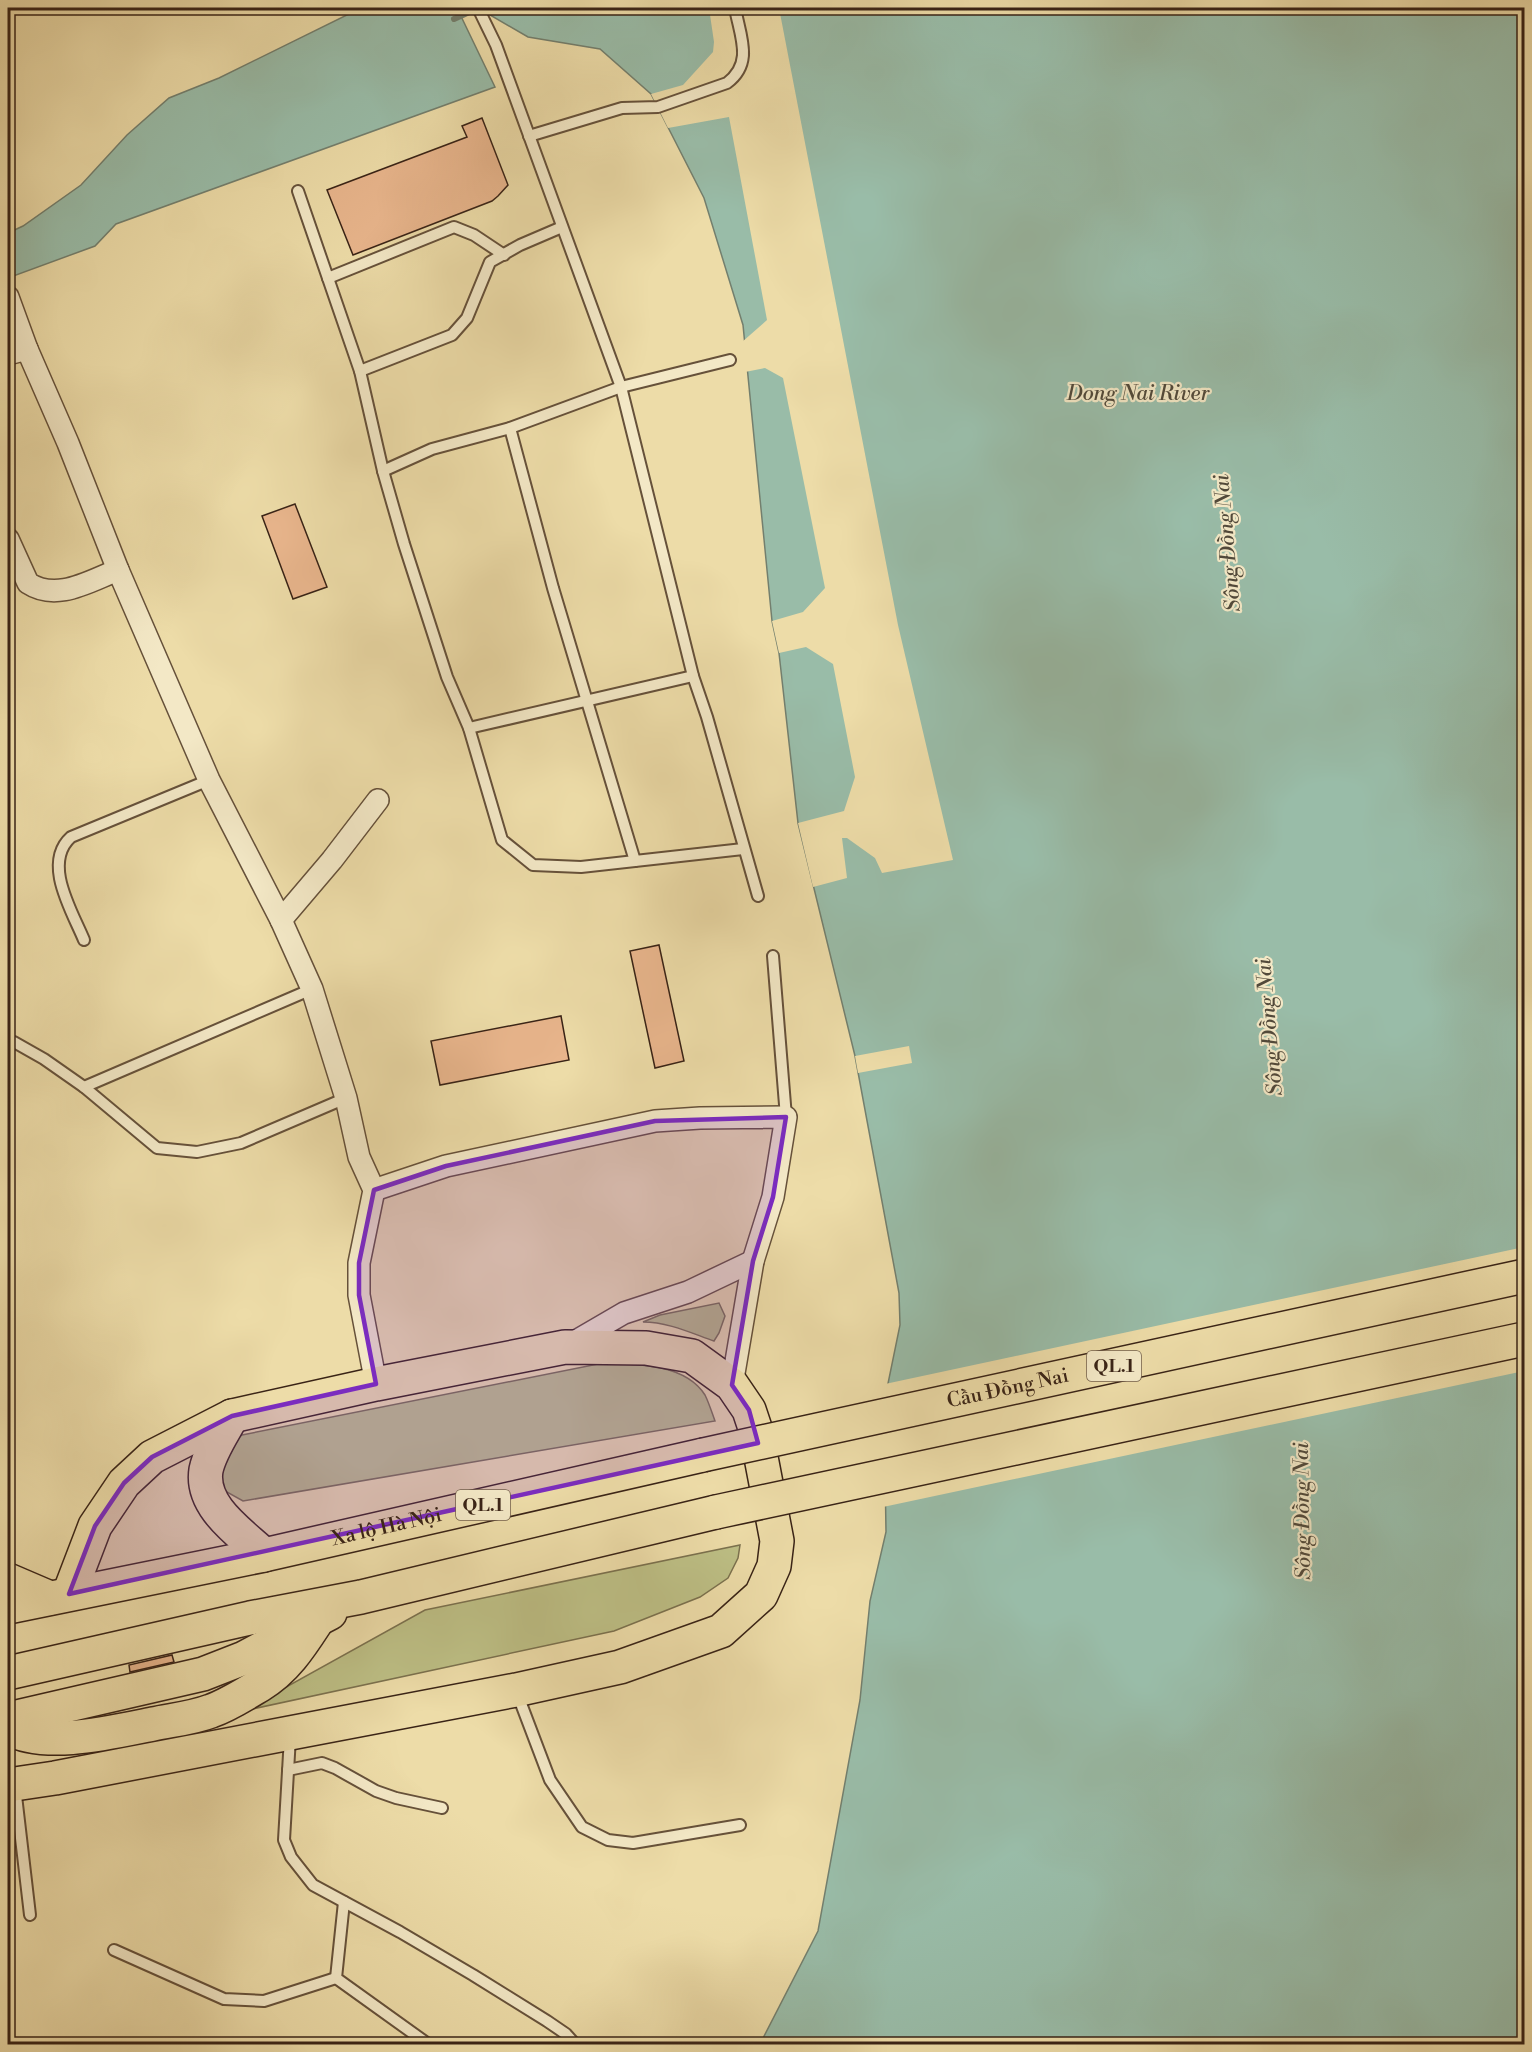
<svg xmlns="http://www.w3.org/2000/svg" width="1532" height="2052" viewBox="0 0 1532 2052" font-family="'Libre Bodoni',serif">
<style>
.green{fill:#bdbf85;stroke:#7b714e;stroke-width:1.5}
.water{fill:#99bca8;stroke:#737f6e;stroke-width:1.5}
.pier{fill:#eddca8}
.lines{fill:none;stroke-linecap:round;stroke-linejoin:round}
.stream{stroke:#737f6e;stroke-width:6}
.building{fill:#e8b58c;stroke:#392316;stroke-width:1.5}
.lane-casing{stroke:#66513a;stroke-width:14}
.street-casing{stroke:#66513a;stroke-width:24}
.highway-casing{stroke:#392316;stroke-width:36}
.lane{stroke:#f3e8c6;stroke-width:10}
.street{stroke:#f3e8c6;stroke-width:21}
.highway{stroke:#eddca8;stroke-width:33}
.highway-bridge-casing{stroke:#392316;stroke-width:36;stroke-linecap:butt}
.highway-bridge{stroke:#eddca8;stroke-width:33}
.marked{fill:#7b2cbf;fill-opacity:0.2;stroke:#7b2cbf;stroke-width:4.5;stroke-linejoin:round}
.labels{text-anchor:middle;dominant-baseline:central;stroke-width:4.5;stroke-linejoin:round;paint-order:stroke}
.shield{fill:#f3e8c6;stroke:#715e4b;stroke-width:1.5}
.shield-label{font-size:18px;font-weight:bold;fill:#392316}
.street-label{font-size:20px;fill:#392316;stroke:#f3e8c6}
.water-label{font-size:21px;font-style:italic;fill:#51493a;stroke:#f3e8c6}
</style>
<rect width="100%" height="100%" fill="#eddca8"/>
<filter id="stains"><feTurbulence type="fractalNoise" baseFrequency=".00333" numOctaves="4"/><feColorMatrix values="0 0 0 0 .2 0 0 0 0 .09 0 0 0 0 .02 0 0 0 .5 -.17"/></filter>
<radialGradient id="worn" r=".72"><stop offset=".6" stop-color="#630" stop-opacity="0"/><stop offset="1" stop-color="#630" stop-opacity=".3"/></radialGradient>
<g class="green">
<path d="M719,1303L725,1316L719,1333L714,1341C691,1333 668,1322 643,1322L660,1315Z"/>
<path d="M603,1363C635,1364 685,1363 705,1395C709,1403 712,1413 715,1421L243,1501L225,1491L220,1479L227,1446L242,1435Z"/>
<polygon points="740,1545 738,1558 728,1578 700,1597 614,1631 243,1711 425,1610"/>
</g>
<g class="water">
<polygon points="361,8 457,8 495,87 116,224 95,246 8,278 8,233 23,226 81,185 127,135 169,98 219,78"/>
<polygon points="487,8 1524,8 1524,2044 760,2044 818,1931 860,1700 870,1601 886,1532 884,1403 900,1325 899,1293 855,1056 798,823 779,653 772,621 743,325 704,198 651,94 600,49 528,37 490,15"/>
</g>
<g class="pier">
<polygon points="709,8 779,8 898,625 953,860 882,873 875,858 847,838 842,838 847,878 813,887 798,823 844,811 855,777 833,664 806,647 779,653 772,621 803,612 825,588 783,378 765,368 745,372 742,342 767,320 729,117 668,128 651,94 683,85 713,52 714,42"/>
<polygon points="909,1046 912,1063 858,1073 855,1056"/>
<polygon points="1524,1247 1524,1371 883,1507 881,1403 885,1384"/>
</g>
<g class="lines">
<polyline class="stream" points="454,19 478,8"/>
</g>
<g class="building">
<polygon points="482,118 508,185 498,196 492,201 353,255 327,190 467,137 462,126"/>
<polygon points="295,504 327,587 293,599 262,516"/>
<polygon points="659,945 684,1061 655,1068 630,951"/>
<polygon points="561,1016 569,1060 440,1085 431,1041"/>
<polygon points="172,1655 174,1662 130,1672 129,1665"/>
</g>
<g class="lines">
<defs>
<g id="lane">
<polyline points="478,8 496,45 621,387 693,676 707,717 758,896"/>
<path d="M529,136L622,108L658,107L727,83C754,63 740,36 735,8"/>
<polyline points="298,191 360,371 383,471 404,544 447,677 469,728 502,840 533,865 581,867 743,849"/>
<polyline points="328,278 454,227 474,235 504,255"/>
<polyline points="360,371 452,335 467,318 490,262 520,245 562,227"/>
<polyline points="510,428 553,588 635,861"/>
<polyline points="383,471 432,449 510,428 621,387 730,360"/>
<polyline points="469,728 693,676"/>
<path d="M84,940C72,911 42,863 71,837L209,780"/>
<polyline points="773,956 786,1117"/>
<polyline points="8,1042 14,1042 44,1059 84,1087 157,1148 197,1152 241,1143 346,1098"/>
<polyline points="84,1087 312,989"/>
<polyline points="517,1693 550,1780 582,1827 608,1840 633,1843 740,1825"/>
<polyline points="290,1737 284,1840 291,1857 313,1885 400,1932 473,1975 547,2021 566,2034 575,2044"/>
<polyline points="288,1770 322,1763 335,1768 376,1791 396,1798 442,1808"/>
<polyline points="15,1787 30,1915"/>
<polyline points="344,1902 336,1978 428,2044"/>
<polyline points="114,1950 224,1999 264,2001 336,1978"/>
</g>
<g id="street">
<polyline points="8,297 27,349 68,443 118,570 209,780 281,920 312,989 346,1098 359,1157 374,1190 359,1263 359,1295 376,1384"/>
<polyline points="8,354 27,349"/>
<path d="M8,539L28,583C57,602 89,581 118,570"/>
<polyline points="281,920 332,860 378,800"/>
<polyline points="374,1190 446,1166 655,1121 700,1118 786,1117 773,1197 753,1261 732,1385"/>
<polyline points="569,1345 624,1313 688,1292 753,1261"/>
</g>
<g id="highway">
<path d="M232,1416C223,1433 210,1451 206,1470C200,1507 241,1533 264,1555"/>
<polyline points="8,1580 50,1598"/>
<path id="s1" d="M8,1607L264,1555L703,1455"/>
<polyline points="8,1673 250,1618 361,1597 716,1512"/>
<polyline points="8,1719 203,1674 244,1658 330,1613"/>
<path d="M8,1728C45,1749 113,1732 153,1724C172,1720 193,1718 211,1711C228,1705 245,1694 260,1685C285,1670 300,1647 315,1624"/>
<polyline points="8,1785 55,1778 290,1733 516,1690 620,1667 721,1631 761,1595 774,1566 777,1541 756,1431 749,1410 732,1385 692,1356 646,1348 565,1347 376,1384 232,1416 152,1457 124,1483 95,1526 69,1594"/>
</g>
</defs>
<use href="#lane" class="lane-casing"/>
<use href="#street" class="street-casing"/>
<use href="#highway" class="highway-casing"/>
<use href="#lane" class="lane"/>
<use href="#street" class="street"/>
<use href="#highway" class="highway"/>
<defs>
<g id="highway-bridge">
<path id="s2" d="M703,1455L1524,1276"/>
<polyline points="716,1512 1524,1339"/>
</g>
</defs>
<use href="#highway-bridge" class="highway-bridge-casing"/>
<use href="#highway-bridge" class="highway-bridge"/>
</g>
<path class="marked" d="M786,1117L773,1197L753,1261L732,1385L749,1410L758,1443L69,1594L95,1526L124,1483L152,1457L232,1416L376,1384L359,1295V1263L374,1190L446,1166L655,1121Z"/>
<g class="labels">
<g class="shield">
<rect x="1087" y="1351" width="54" height="30" rx="4.5"/>
<rect x="456" y="1490" width="54" height="30" rx="4.5"/>
</g>
<g class="shield-label">
<text x="1114" y="1366">QL.1</text>
<text x="483" y="1505">QL.1</text>
</g>
<g class="street-label">
<text stroke="none"><textPath href="#s2" startOffset="312">Cầu Đồng Nai</textPath></text>
<text stroke="none"><textPath href="#s1" startOffset="387">Xa lộ Hà Nội</textPath></text>
</g>
<g class="water-label">
<text x="1138" y="394">Dong Nai River</text>
<text transform="translate(1228 543) rotate(-95)">Sông Đồng Nai</text>
<text transform="translate(1270 1027) rotate(-95)">Sông Đồng Nai</text>
<text transform="translate(1303 1511) rotate(-91)">Sông Đồng Nai</text>
</g>
</g>
<rect width="1532" height="2052" fill="none" stroke="#eddca8" stroke-width="30"/>
<rect x="9" y="9" width="1514" height="2034" fill="none" stroke="#392316" stroke-width="3"/>
<rect x="15" y="15" width="1502" height="2022" fill="none" stroke="#392316" stroke-width="1.5"/>
<rect width="100%" height="100%" filter="url(#stains)"/>
<rect width="100%" height="100%" fill="url(#worn)"/>
</svg>
